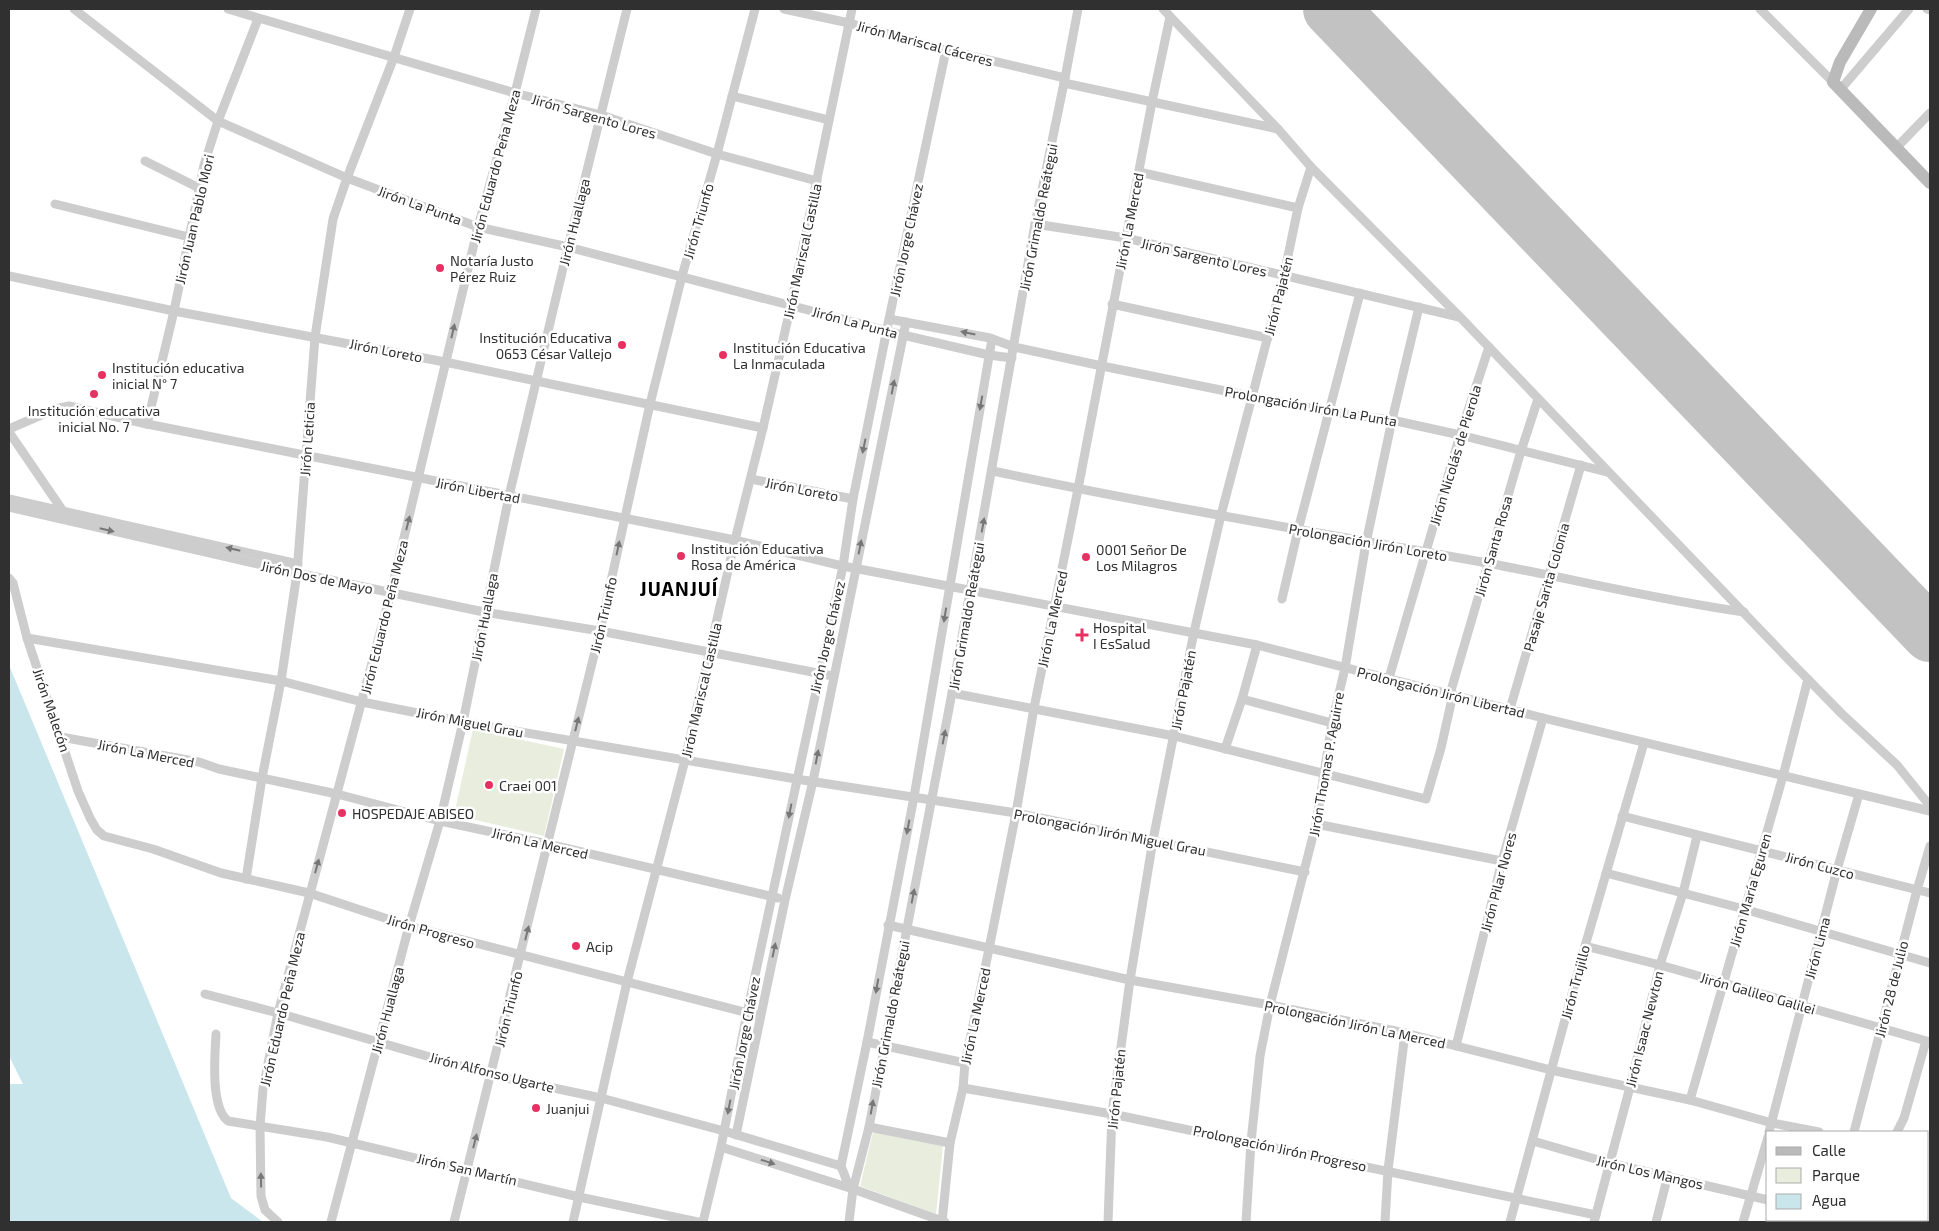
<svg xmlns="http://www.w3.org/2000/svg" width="1939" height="1231" viewBox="0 0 1939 1231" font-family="'Exo 2',sans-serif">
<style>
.green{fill:#e9edde}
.water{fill:#cae6ed}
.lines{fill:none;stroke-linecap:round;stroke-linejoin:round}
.runway{stroke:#c2c2c2;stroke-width:56}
.street{stroke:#cdcdcd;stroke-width:9}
.secondary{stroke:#bababa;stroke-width:12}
.oneway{fill:#777}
.poi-dot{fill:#e83062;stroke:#fff;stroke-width:2}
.labels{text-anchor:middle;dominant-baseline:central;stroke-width:5;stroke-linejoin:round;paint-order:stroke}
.street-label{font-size:14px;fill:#303030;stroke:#fff}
.poi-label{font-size:14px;fill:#303030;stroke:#fff;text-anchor:start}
.district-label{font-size:19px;font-weight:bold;letter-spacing:1px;fill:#000;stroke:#fff}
</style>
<rect width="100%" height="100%" fill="#fff"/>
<g class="green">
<polygon points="473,729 564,749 544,836 454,815"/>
<polygon points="873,1132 943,1146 936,1214 860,1186"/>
</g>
<polygon class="water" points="9,665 231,1198 263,1222 9,1222 9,1084 23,1084 9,1056"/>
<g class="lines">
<polyline class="runway" points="1331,9 1930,634"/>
<g class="street">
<polyline points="74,9 218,121 347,178 478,227 568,247 903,335 989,355 1012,358"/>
<polyline points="228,9 515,93 601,115 717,154 817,181"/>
<polyline points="784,9 849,23 946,50 1065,78"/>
<polyline points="1163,9 1278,129 1311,167 1460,317 1790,661 1842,714 1897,765 1930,806"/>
<polyline points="1760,9 1833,82"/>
<polyline points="1927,9 1930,10"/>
<polyline points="1064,83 1278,129"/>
<polyline points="1840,90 1909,9"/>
<polyline points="732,96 829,120"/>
<polyline points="1896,148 1930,113"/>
<polyline points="145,161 199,188"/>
<polyline points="1139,172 1298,208"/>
<polyline points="55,204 189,237"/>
<polyline points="1035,224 1126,238 1459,317"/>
<polyline points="9,276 174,311 445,362 763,428"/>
<polyline points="1112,304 1268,338"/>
<polyline points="889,319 990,338 1014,347 1102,366 1330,412 1392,420 1460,435 1607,472"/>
<polyline points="147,424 174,311 204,165 218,121 258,19"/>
<polyline points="9,429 55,409 69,406 147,424 735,540 843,566 1257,645 1543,718 1930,811"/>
<polyline points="9,432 65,514"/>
<path d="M993,471C1157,506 1322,533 1487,563C1573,579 1658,600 1744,612"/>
<polyline points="751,479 853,499"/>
<polyline points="9,499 298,564"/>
<polyline points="9,507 297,573 484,612 600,631 833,676"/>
<polyline points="9,578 13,583 27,638 78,791 90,818 97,830 104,836 153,849 221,873 309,893 409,926 760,1016"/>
<polyline points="1282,599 1298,530 1360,293"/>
<polyline points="27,638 281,681 362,702 463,722 796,779 1016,813 1305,872"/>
<polyline points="1389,678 1460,435 1489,347"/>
<polyline points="952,693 1174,736 1426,799 1441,748 1453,694"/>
<polyline points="1450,694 1521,451 1538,399"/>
<polyline points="1242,699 1332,723"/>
<polyline points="1510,709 1581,465"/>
<polyline points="61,737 199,762 219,769 337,794 440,821 548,844 778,898"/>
<polyline points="1225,749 1242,699 1257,645"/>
<polyline points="1622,816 1930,893"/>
<polyline points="1316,824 1502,861"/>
<polyline points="1606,873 1744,909 1930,963"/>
<polyline points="246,879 262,778 281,681 297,573 315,337 333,219 347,178 394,57 410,9"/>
<polyline points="888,925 1130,980 1270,1005 1405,1033 1551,1070 1690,1100 1772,1123 1819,1132"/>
<polyline points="1585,946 1660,965 1930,1042"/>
<polyline points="205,994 278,1013 492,1075 601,1098 724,1131 841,1166"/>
<path d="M216,1034C215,1055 210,1107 228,1121L327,1137L579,1197L698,1222"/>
<polyline points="867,1042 965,1063"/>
<polyline points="1456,1046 1502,861 1543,718"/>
<polyline points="963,1088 1112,1114 1596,1215"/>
<polyline points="1690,1100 1783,776 1808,679"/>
<polyline points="869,1127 950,1143"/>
<polyline points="1769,1132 1837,870 1859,794"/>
<polyline points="1854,1132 1917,890 1930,846"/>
<polyline points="1897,1132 1904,1118 1926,1041"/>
<polyline points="736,1135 785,900 813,781 906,322"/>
<polyline points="1533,1141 1609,1163 1768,1200"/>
<polyline points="721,1147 853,1189 945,1222"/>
<polyline points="853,1189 848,1184 841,1166 867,1042 914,797 992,339"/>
<polyline points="278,1222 265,1210 261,1196 260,1126 263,1089 278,1013 391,592 478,227 515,93 536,9"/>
<polyline points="331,1222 409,926 440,821 463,722 509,496 568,247 627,9"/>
<polyline points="454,1222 600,631 650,404 682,276 717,154 755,9"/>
<polyline points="573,1222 627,982 685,760 735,540 763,428 791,305 852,9"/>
<polyline points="703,1222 721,1147 747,1013 843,566 853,499 889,319 946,50"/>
<polyline points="849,1222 853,1189 869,1127 952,693 1035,224 1065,78 1078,9"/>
<polyline points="942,1222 950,1143 963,1088 965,1063 989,949 1016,813 1034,708 1078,489 1152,102 1170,17"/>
<polyline points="1108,1222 1112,1114 1130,980 1153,840 1194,632 1221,515 1284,275 1298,208 1311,167"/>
<polyline points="1246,1222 1251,1142 1260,1056 1270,1005 1316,824 1332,723 1345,668 1366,543 1392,420 1419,307"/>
<polyline points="1385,1222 1388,1170 1405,1033"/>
<polyline points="1510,1222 1585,946 1644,743"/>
<polyline points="1594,1222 1630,1087 1660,965 1683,893 1697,836"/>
<polyline points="1656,1222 1668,1175"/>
<polyline points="1743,1222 1768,1137"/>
<polyline points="1827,1222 1828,1220"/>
</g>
<polyline class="secondary" points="1871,9 1840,62 1833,82 1930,183"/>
</g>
<defs><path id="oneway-solid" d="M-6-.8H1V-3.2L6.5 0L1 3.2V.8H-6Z" transform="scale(1.25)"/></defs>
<g class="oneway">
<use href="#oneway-solid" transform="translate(453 331) rotate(-77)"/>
<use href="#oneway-solid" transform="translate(968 333) rotate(-168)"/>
<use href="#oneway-solid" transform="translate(893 387) rotate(-79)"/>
<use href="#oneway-solid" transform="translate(981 403) rotate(100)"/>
<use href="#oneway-solid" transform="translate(864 446) rotate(102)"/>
<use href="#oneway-solid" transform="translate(408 523) rotate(-76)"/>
<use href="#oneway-solid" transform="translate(983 525) rotate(-80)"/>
<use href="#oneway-solid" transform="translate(107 530) rotate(13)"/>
<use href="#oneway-solid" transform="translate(860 547) rotate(-79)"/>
<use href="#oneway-solid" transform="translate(618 548) rotate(-78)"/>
<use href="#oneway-solid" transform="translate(233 549) rotate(-167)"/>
<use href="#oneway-solid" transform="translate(945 615) rotate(99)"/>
<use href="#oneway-solid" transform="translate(577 724) rotate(-76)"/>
<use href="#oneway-solid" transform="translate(944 737) rotate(-79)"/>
<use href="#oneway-solid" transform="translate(817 757) rotate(-79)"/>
<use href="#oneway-solid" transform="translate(790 811) rotate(101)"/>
<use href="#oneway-solid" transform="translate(908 827) rotate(101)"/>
<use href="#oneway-solid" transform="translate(317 866) rotate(-75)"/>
<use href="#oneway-solid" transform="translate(913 896) rotate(-79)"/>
<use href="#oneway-solid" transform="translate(527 933) rotate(-76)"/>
<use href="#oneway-solid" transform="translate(774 950) rotate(-78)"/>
<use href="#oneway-solid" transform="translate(877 986) rotate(100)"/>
<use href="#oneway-solid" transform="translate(729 1107) rotate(101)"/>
<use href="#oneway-solid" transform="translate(872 1107) rotate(-80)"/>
<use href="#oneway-solid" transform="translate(475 1141) rotate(-76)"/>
<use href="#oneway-solid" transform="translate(768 1162) rotate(18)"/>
<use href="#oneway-solid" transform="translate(261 1180) rotate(-91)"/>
</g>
<g class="poi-dot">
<circle cx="440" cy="268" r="5"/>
<circle cx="622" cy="345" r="5"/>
<circle cx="723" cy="355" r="5"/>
<circle cx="102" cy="375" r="5"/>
<circle cx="94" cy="394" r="5"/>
<circle cx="681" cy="556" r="5"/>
<circle cx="1086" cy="557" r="5"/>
<path d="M1079.5 627.5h5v5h5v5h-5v5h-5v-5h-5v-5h5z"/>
<circle cx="489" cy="785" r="5"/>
<circle cx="342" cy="813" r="5"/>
<circle cx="576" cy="946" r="5"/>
<circle cx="536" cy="1108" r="5"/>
</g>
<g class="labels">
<g class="street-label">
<text transform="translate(925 43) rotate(15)">Jirón Mariscal Cáceres</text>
<text transform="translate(594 116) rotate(16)">Jirón Sargento Lores</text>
<text transform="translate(495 166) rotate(-75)">Jirón Eduardo Peña Meza</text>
<text transform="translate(420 205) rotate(20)">Jirón La Punta</text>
<text transform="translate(1038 217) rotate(-79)">Jirón Grimaldo Reátegui</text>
<text transform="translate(194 219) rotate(-77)">Jirón Juan Pablo Mori</text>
<text transform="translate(698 221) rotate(-74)">Jirón Triunfo</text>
<text transform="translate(1129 221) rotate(-79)">Jirón La Merced</text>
<text transform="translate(574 222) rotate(-76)">Jirón Huallaga</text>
<text transform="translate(906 240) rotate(-78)">Jirón Jorge Chávez</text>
<text transform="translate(802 251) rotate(-78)">Jirón Mariscal Castilla</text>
<text transform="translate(1204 257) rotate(13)">Jirón Sargento Lores</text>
<text transform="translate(1278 296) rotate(-76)">Jirón Pajatén</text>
<text transform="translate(855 322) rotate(15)">Jirón La Punta</text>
<text transform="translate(386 350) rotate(11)">Jirón Loreto</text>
<text transform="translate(1311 406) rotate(10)">Prolongación Jirón La Punta</text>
<text transform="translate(307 439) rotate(-86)">Jirón Leticia</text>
<text transform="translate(1455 455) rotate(-73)">Jirón Nicolás de Pierola</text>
<text transform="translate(802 489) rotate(11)">Jirón Loreto</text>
<text transform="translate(478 490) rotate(11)">Jirón Libertad</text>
<text transform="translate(1368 542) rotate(10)">Prolongación Jirón Loreto</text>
<text transform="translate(1493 546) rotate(-74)">Jirón Santa Rosa</text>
<text transform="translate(317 577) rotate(12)">Jirón Dos de Mayo</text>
<text transform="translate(1546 587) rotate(-74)">Pasaje Sarita Colonia</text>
<text transform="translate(603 615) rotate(-77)">Jirón Triunfo</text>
<text transform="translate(966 616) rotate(-80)">Jirón Grimaldo Reátegui</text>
<text transform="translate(384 617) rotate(-76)">Jirón Eduardo Peña Meza</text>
<text transform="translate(484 617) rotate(-79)">Jirón Huallaga</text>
<text transform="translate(1052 619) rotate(-78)">Jirón La Merced</text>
<text transform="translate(827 637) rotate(-77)">Jirón Jorge Chávez</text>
<text transform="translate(701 690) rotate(-77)">Jirón Mariscal Castilla</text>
<text transform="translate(1183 690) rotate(-79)">Jirón Pajatén</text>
<text transform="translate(1441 692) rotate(14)">Prolongación Jirón Libertad</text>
<text transform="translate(52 710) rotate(71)">Jirón Malecón</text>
<text transform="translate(470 722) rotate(11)">Jirón Miguel Grau</text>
<text transform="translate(146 753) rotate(11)">Jirón La Merced</text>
<text transform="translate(1326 764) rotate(-80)">Jirón Thomas P. Aguirre</text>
<text transform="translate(1110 832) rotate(11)">Prolongación Jirón Miguel Grau</text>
<text transform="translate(540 843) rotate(13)">Jirón La Merced</text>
<text transform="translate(1820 865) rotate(15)">Jirón Cuzco</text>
<text transform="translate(1498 882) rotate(-75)">Jirón Pilar Nores</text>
<text transform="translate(1750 890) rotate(-74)">Jirón María Eguren</text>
<text transform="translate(431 931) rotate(16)">Jirón Progreso</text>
<text transform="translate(1817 948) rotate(-75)">Jirón Lima</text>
<text transform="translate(1575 982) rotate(-75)">Jirón Trujillo</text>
<text transform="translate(1891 989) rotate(-76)">Jirón 28 de Julio</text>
<text transform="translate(1758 993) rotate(16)">Jirón Galileo Galilei</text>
<text transform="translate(282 1009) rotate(-77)">Jirón Eduardo Peña Meza</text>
<text transform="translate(508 1009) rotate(-76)">Jirón Triunfo</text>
<text transform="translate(387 1010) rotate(-75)">Jirón Huallaga</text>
<text transform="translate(890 1014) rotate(-79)">Jirón Grimaldo Reátegui</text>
<text transform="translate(975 1016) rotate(-78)">Jirón La Merced</text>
<text transform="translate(1355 1024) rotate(12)">Prolongación Jirón La Merced</text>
<text transform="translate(1644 1029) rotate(-76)">Jirón Isaac Newton</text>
<text transform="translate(744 1033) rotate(-79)">Jirón Jorge Chávez</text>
<text transform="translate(492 1072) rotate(14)">Jirón Alfonso Ugarte</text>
<text transform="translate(1116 1089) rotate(-84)">Jirón Pajatén</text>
<text transform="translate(1280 1148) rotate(12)">Prolongación Jirón Progreso</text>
<text transform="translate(467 1169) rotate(13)">Jirón San Martín</text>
<text transform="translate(1650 1172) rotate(13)">Jirón Los Mangos</text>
</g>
<g class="poi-label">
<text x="450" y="260">Notaría Justo<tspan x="450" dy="16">Pérez Ruiz</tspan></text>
<text x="612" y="337" text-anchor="end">Institución Educativa<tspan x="612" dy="16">0653 César Vallejo</tspan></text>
<text x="733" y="347">Institución Educativa<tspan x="733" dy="16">La Inmaculada</tspan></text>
<text x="112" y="367">Institución educativa<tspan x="112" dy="16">inicial N° 7</tspan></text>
<text x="94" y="410" text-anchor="middle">Institución educativa<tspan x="94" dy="16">inicial No. 7</tspan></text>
<text x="691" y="548">Institución Educativa<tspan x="691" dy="16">Rosa de América</tspan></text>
<text x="1096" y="549">0001 Señor De<tspan x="1096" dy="16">Los Milagros</tspan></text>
<text x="1093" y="627">Hospital<tspan x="1093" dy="16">I EsSalud</tspan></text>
<text x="499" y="785">Craei 001</text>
<text x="352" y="813">HOSPEDAJE ABISEO</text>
<text x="586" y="946">Acip</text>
<text x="546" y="1108">Juanjui</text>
</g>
<g class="district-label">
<text x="679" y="588">JUANJUÍ</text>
</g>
</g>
<rect width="1939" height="1231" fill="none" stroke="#303030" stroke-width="20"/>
<rect x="1766" y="1131" width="162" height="90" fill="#ffffff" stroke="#acacac"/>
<rect x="1776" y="1147" width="25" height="8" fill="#bababa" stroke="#acacac"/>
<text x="1812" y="1156" font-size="15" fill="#303030">Calle</text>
<rect x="1776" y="1168" width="25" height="15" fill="#e9edde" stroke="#acacac"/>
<text x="1812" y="1181" font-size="15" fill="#303030">Parque</text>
<rect x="1776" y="1194" width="25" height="15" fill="#cae6ed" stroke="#acacac"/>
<text x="1812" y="1206" font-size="15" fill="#303030">Agua</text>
</svg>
